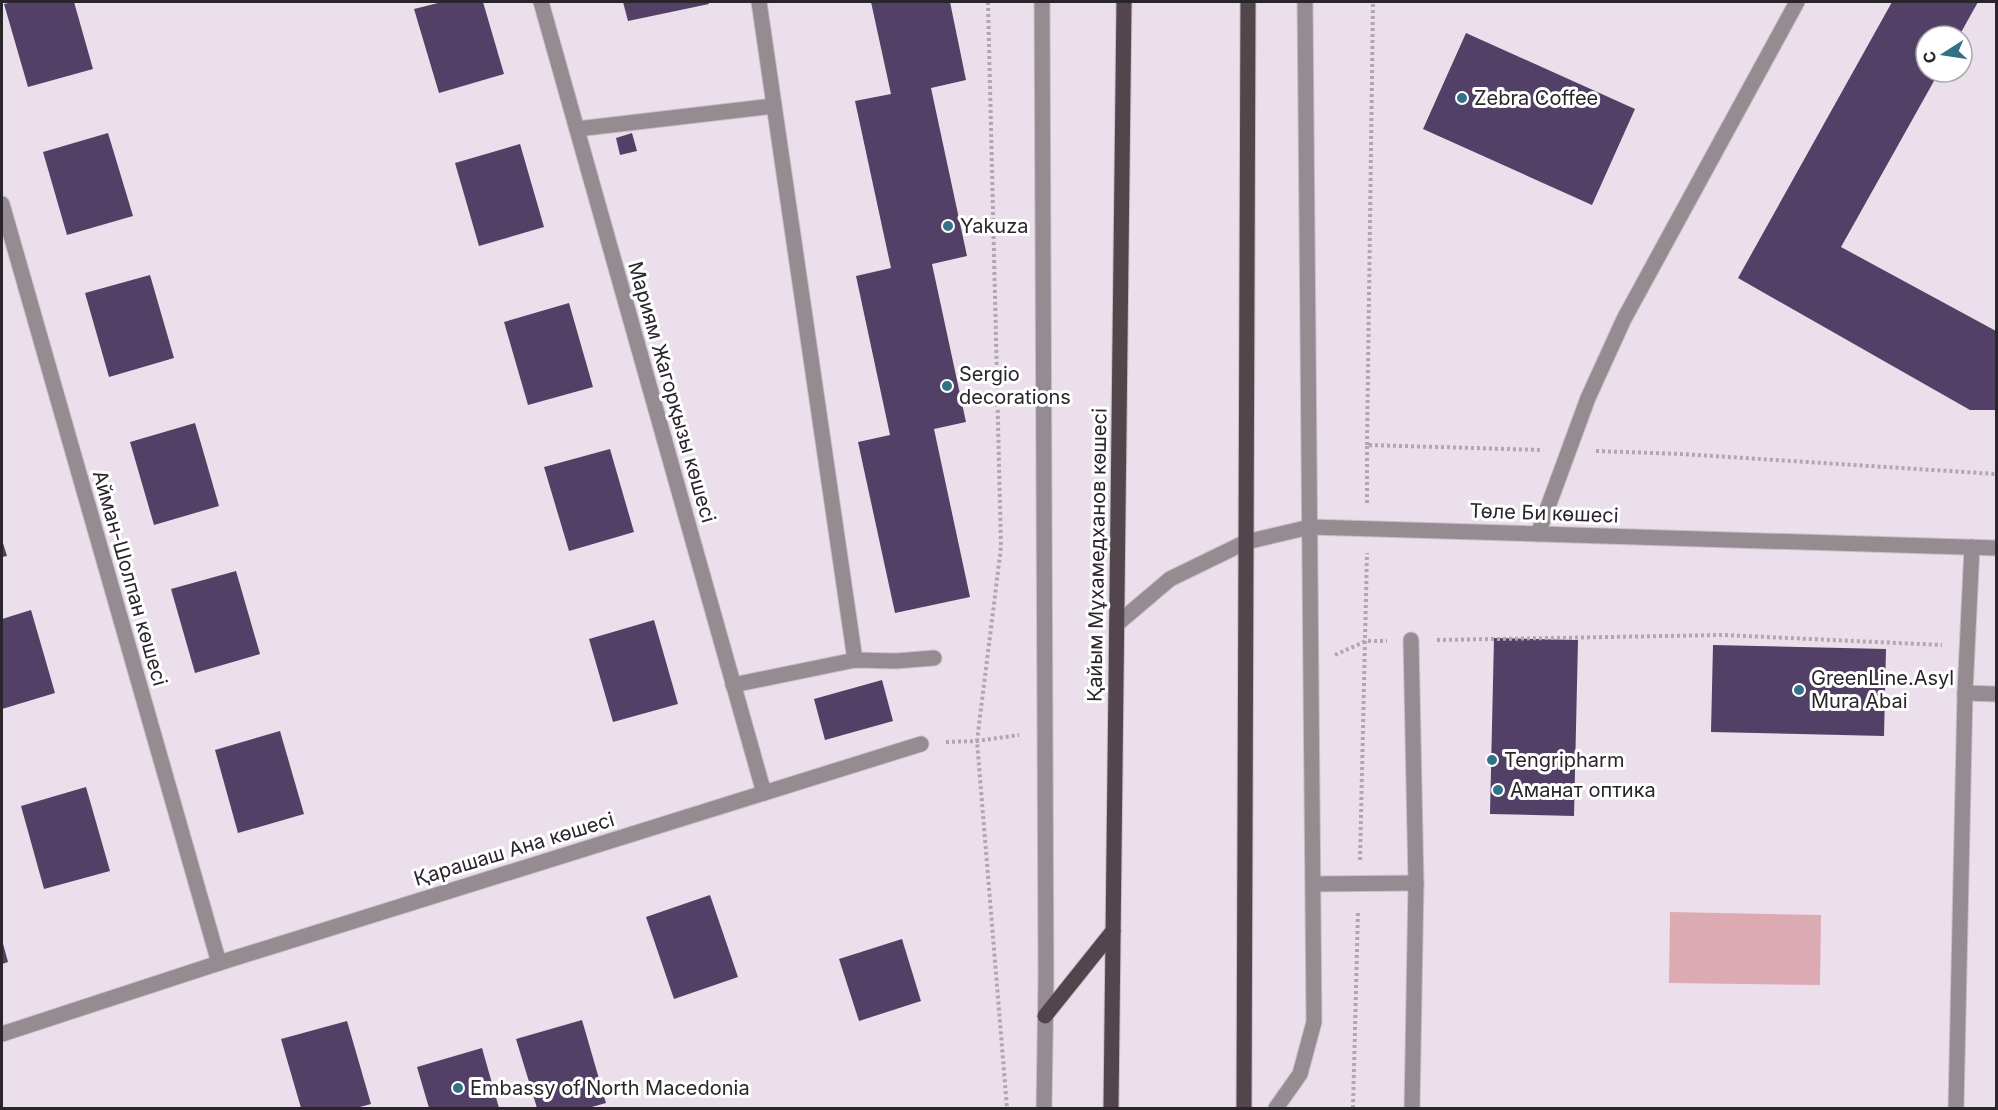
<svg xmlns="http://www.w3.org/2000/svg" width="1998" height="1110" viewBox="0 0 1998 1110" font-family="Inter,sans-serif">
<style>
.green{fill:#dcaab2}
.building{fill:#524066}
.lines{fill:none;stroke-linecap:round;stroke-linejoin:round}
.minor-casing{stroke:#c9bec9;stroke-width:17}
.major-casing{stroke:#c9bec9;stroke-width:17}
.path{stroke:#b1a6b1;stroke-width:4;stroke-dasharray:3 3;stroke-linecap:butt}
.minor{stroke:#948c90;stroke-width:15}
.major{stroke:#52464c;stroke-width:15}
.poi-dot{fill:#327286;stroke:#fff;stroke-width:2}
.labels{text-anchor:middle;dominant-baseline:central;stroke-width:6;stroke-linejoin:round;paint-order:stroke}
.poi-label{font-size:20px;fill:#2a252a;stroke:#fff;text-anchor:start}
.street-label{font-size:20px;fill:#2a252a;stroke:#fff}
</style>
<rect width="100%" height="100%" fill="#ecdfec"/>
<polygon class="green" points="1670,912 1821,915 1820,985 1669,983"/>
<g class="building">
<polygon points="13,2 74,2 93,69 28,87 4,4"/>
<polygon points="442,2 483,2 504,74 439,93 414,9"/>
<polygon points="623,2 708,2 709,4 628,21"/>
<polygon points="871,2 950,2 966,80 931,88 967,256 932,264 966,422 934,429 970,597 895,613 858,442 890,435 856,276 891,268 855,101 891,94"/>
<polygon points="1892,2 1978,2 1959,36 1926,36 1926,72 1939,72 1841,247 1996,331 1996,410 1970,410 1738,278"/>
<polygon points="1466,33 1635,109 1592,205 1423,129"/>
<polygon points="108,133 133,216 67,235 43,152"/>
<polygon points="632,133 637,151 620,155 616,138"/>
<polygon points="520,144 544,227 479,246 455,163"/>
<polygon points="150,275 174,358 109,377 85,293"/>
<polygon points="569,303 593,387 528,405 504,322"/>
<polygon points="195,423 219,506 154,525 130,442"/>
<polygon points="610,449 634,532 569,551 544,467"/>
<polygon points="2,540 7,556 2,557"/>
<polygon points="236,571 260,654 195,673 171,589"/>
<polygon points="31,610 55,693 2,709 2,619"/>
<polygon points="654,620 678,704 613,722 589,639"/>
<polygon points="1494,638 1578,640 1574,816 1490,814"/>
<polygon points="1713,645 1886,649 1884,736 1711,732"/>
<polygon points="882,680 893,721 825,740 814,699"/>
<polygon points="280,731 304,814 238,833 215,750"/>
<polygon points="86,787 110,871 44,889 21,806"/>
<polygon points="710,895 738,977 674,999 646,917"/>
<polygon points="902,939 921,1001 859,1021 839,959"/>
<polygon points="2,940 8,962 2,964"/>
<polygon points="582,1020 606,1103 588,1108 537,1108 516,1039"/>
<polygon points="347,1021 371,1104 356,1108 301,1108 281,1039"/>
<polygon points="482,1048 499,1108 429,1108 417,1067"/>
</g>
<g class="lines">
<defs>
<g id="minor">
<polyline points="541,2 764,793"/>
<polyline points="759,2 855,660"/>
<polyline points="1042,2 1046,978 1044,1108"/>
<polyline points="577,129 774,106"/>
<polyline points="2,204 219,963"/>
<polyline points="1538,534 1588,398 1624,319 1797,2"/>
<polyline points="1117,624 1170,579 1246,542 1310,527 1996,548"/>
<polyline points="1411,640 1416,883 1412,1108"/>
<polyline points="733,685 855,660 896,661 934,658"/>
<polyline points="1965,693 1996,694"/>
<polyline points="1314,884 1416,883"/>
<polyline points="2,1034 219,963 921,744"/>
<polyline points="1276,1108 1300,1074 1314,1022 1305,2"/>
<polyline points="1956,1108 1965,693 1972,547"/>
</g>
<g id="major">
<polyline points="1045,1016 1113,931"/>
<polyline points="1111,1108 1124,2"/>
<polyline points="1244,1108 1248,2"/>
</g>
</defs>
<use href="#minor" class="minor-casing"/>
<use href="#major" class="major-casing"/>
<g class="path">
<polyline points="988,2 1001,547 977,741 1007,1108"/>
<polyline points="1367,445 1373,2"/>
<polyline points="1596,451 1681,454 1996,474"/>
<polyline points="1367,503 1367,445 1543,450"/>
<polyline points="1437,640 1723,635 1942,645"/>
<polyline points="1335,655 1366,641 1387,641"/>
<polyline points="946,742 977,741 1019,735"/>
<polyline points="1360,860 1367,553"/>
<polyline points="1353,1108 1358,910"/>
</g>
<use href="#minor" class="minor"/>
<use href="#major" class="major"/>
</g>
<g class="poi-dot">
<circle cx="1462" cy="98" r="6"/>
<circle cx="948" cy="226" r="6"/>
<circle cx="947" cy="386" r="6"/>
<circle cx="1799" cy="690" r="6"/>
<circle cx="1492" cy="760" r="6"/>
<circle cx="1498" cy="790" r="6"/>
<circle cx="458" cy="1088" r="6"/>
</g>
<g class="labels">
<g class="poi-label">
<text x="1474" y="98">Zebra Coffee</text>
<text x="960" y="226">Yakuza</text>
<text x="959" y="374">Sergio<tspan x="959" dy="23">decorations</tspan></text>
<text x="1811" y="678">GreenLine.Asyl<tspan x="1811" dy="23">Mura Abai</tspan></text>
<text x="1504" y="760">Tengripharm</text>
<text x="1510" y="790">Аманат оптика</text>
<text x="470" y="1088">Embassy of North Macedonia</text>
</g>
<g class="street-label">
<text transform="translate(672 392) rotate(74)">Мариям Жагорқызы көшесі</text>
<text transform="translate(1544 513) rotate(2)">Төле Би көшесі</text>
<text transform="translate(1097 555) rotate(-89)">Қайым Мұхамедханов көшесі</text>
<text transform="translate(130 578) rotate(74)">Айман-Шолпан көшесі</text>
<text transform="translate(514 849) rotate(-17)">Қарашаш Ана көшесі</text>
</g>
</g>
<rect width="1998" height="1110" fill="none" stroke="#2a252a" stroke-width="6"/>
<g transform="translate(1944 54) rotate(258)"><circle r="28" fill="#ffffff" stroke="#aaa8aa" stroke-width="1.5"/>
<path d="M0-4.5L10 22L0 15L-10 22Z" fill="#327286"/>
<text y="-9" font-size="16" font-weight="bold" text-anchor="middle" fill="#2a252a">С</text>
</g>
</svg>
